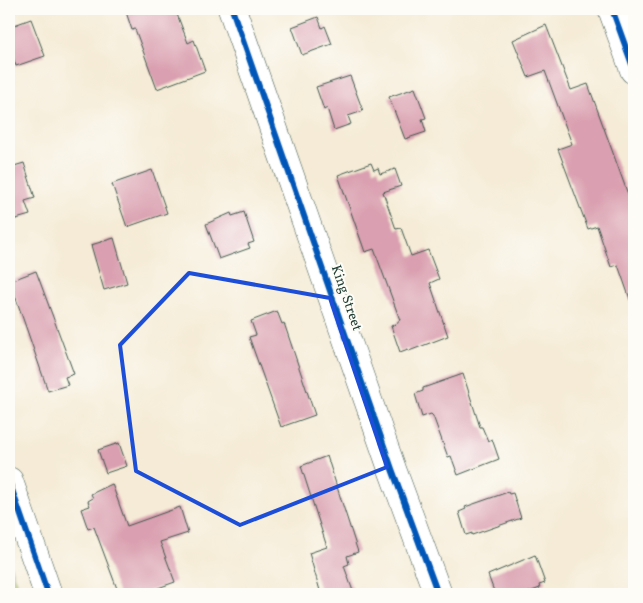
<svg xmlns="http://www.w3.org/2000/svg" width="643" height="603" viewBox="0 0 643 603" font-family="Vollkorn,serif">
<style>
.green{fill:#b9ca6d;stroke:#6c8450}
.building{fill:#daa0b1}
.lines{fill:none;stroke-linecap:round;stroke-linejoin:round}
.minor-casing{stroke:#3f574c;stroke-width:29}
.minor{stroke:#fff;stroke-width:28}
.cycleway-casing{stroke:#fdfcf7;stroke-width:9}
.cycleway{stroke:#0057b8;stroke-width:6}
.marked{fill:none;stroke:#1d4ed8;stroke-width:4;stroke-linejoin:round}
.labels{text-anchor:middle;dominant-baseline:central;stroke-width:4;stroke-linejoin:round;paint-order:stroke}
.street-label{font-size:14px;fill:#1f3d34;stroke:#fdfcf7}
</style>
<rect width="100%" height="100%" fill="#fdfcf7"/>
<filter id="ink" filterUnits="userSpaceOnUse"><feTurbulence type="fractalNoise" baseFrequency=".02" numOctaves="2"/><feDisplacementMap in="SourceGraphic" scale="10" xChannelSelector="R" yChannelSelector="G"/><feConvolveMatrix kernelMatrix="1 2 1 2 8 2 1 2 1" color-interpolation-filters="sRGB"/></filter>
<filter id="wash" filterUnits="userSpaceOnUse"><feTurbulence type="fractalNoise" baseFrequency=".0096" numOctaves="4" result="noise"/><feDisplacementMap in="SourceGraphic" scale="20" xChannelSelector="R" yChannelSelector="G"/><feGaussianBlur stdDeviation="1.12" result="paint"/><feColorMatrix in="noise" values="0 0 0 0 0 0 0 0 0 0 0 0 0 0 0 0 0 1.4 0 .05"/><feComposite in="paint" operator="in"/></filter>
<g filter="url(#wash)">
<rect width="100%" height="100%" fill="#f5ebd6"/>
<polygon class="green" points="9,562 20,594 9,594"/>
<g id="blocks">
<g class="building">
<polygon points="125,9 175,9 188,43 194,40 205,71 157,89 135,29 132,30"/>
<polygon points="318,17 322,28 325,26 332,44 302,55 292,27"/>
<polygon points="31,19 45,56 16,66 9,46 9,27"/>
<polygon points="546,25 571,90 588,84 634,211 634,301 631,302 618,265 611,267 597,226 588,229 558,149 572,144 545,71 528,77 513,40"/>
<polygon points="350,76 363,111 348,116 351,124 334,130 327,108 324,110 316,87"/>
<polygon points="415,88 426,118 422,119 426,132 405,139 389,97"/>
<polygon points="13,161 14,166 24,163 35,198 25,201 30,215 9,221 9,162"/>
<polygon points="371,163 374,170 378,168 380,174 395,169 401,186 383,192 396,229 401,228 411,256 428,250 439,279 430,283 448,336 409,351 408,349 400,352 391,326 398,323 398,321 400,320 374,249 365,252 338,175"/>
<polygon points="152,170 167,213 127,227 112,184"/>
<polygon points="244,212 254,242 248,244 250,248 219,259 206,224 231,213 232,216"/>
<polygon points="114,238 127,283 104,290 91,245"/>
<polygon points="36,271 74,374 65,377 68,385 48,391 10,281"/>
<polygon points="277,311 282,324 284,323 315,415 281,427 249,337 256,335 251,321"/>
<polygon points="463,374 480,427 482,427 488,441 492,439 499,459 458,475 451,456 448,457 433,416 431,414 422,417 415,394 423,391 423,388"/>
<polygon points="119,443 127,466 106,473 98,450"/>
<polygon points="327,456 358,552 347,556 349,564 344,566 354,594 321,594 309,553 327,547 301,466"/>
<polygon points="112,484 127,526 180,507 188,533 160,542 175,582 141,594 119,594 94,527 88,529 81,509 90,506 88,501 93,498 91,494"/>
<polygon points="508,492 509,494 513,493 521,518 472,535 472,533 466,535 459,512 466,509 465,507"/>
<polygon points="535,555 545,583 539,585 540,588 524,594 495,594 488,575"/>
</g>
</g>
</g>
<g filter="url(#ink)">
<use href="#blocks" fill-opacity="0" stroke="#3f574c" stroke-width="1"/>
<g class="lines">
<defs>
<g id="minor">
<polyline points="232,9 392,469 438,594"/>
<polyline points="612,9 634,70"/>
<polyline points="9,481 48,594"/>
</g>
</defs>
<use href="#minor" class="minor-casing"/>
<use href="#minor" class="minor"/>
<defs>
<g id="cycleway">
<polyline points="232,9 392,469 438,594"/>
<polyline points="612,9 634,70"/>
<polyline points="9,481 48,594"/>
</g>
</defs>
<use href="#cycleway" class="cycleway-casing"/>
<use href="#cycleway" class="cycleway"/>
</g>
</g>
<path class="marked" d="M189,273L330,298L387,467L240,525L136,471L120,345Z"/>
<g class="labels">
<g class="street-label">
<text transform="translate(346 298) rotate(71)">King Street</text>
</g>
</g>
<rect width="643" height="603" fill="none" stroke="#fdfcf7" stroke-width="30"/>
</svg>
